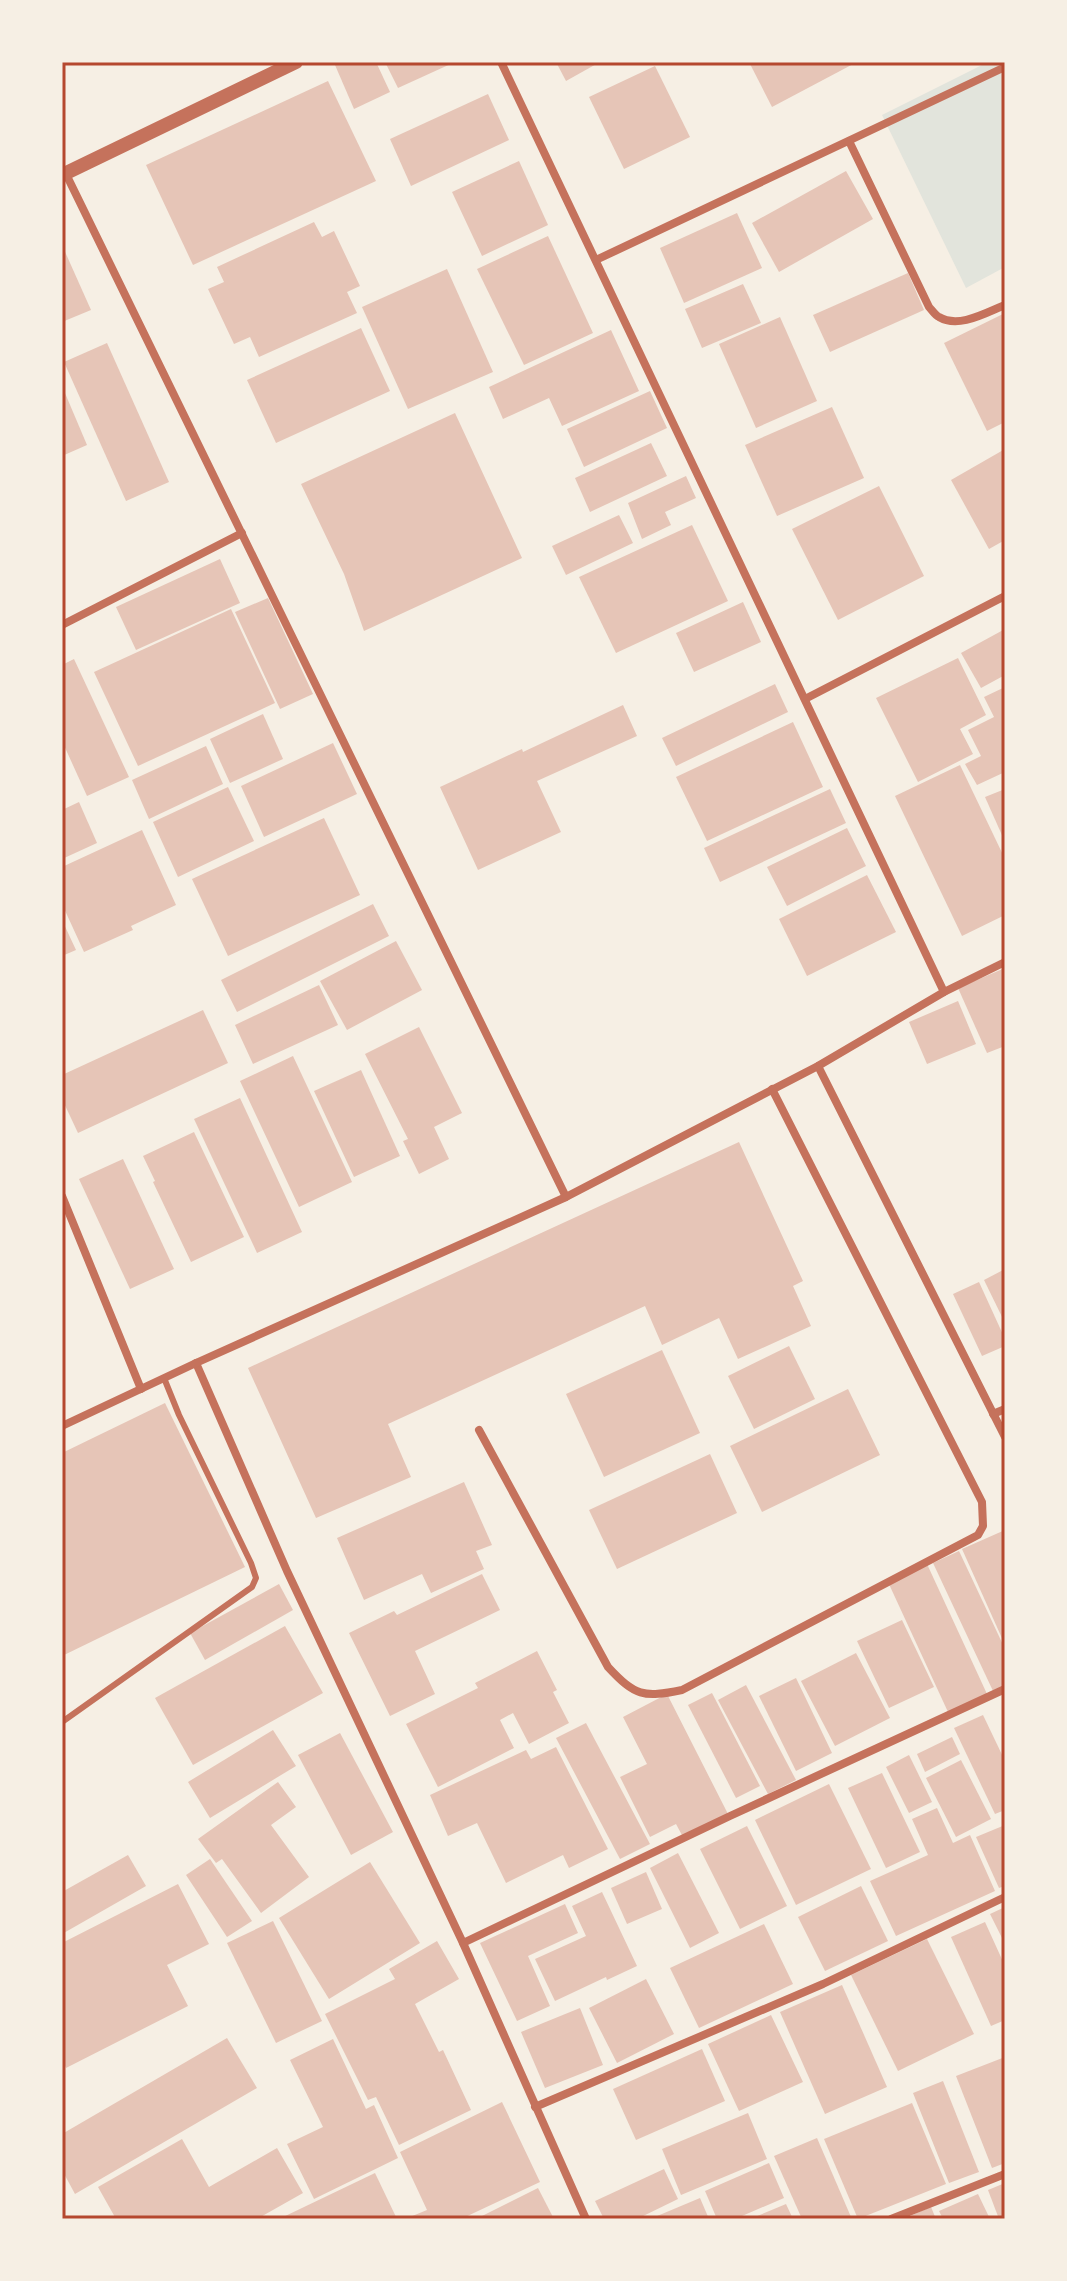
<svg xmlns="http://www.w3.org/2000/svg" width="1067" height="2281" viewBox="0 0 1067 2281" font-family="'Roboto Serif',serif">
<style>
.green{fill:#e2e4dc}
.building{fill:#e6c5b7}
.lines{fill:none;stroke-linecap:round;stroke-linejoin:round}
.service{stroke:#c5725c;stroke-width:6}
.minor{stroke:#c5725c;stroke-width:8}
.tertiary{stroke:#c5725c;stroke-width:14}
.neatline{fill:none;stroke:#b5482f;stroke-width:3}
</style>
<rect width="100%" height="100%" fill="#f6efe4"/>
<polygon class="green" points="988,62 1005,62 1005,267 966,288 882,115"/>
<g class="building">
<polygon points="341,62 376,62 390,92 354,109 335,65"/>
<polygon points="385,62 455,62 398,88"/>
<polygon points="556,62 600,62 566,81"/>
<polygon points="749,62 857,62 772,107"/>
<polygon points="655,66 690,137 624,169 589,97"/>
<polygon points="328,81 376,181 193,265 146,165"/>
<polygon points="488,94 509,140 411,186 390,139"/>
<polygon points="519,161 548,225 482,256 452,192"/>
<polygon points="846,171 873,219 779,272 752,223"/>
<polygon points="737,213 762,268 684,303 660,248"/>
<polygon points="314,222 322,237 334,231 360,286 347,292 357,313 259,357 250,337 234,344 208,289 224,282 217,267"/>
<polygon points="548,236 593,333 524,365 477,269"/>
<polygon points="62,245 91,310 62,322"/>
<polygon points="447,269 493,372 408,409 362,307"/>
<polygon points="908,273 924,310 830,352 813,315"/>
<polygon points="743,284 761,323 702,348 685,309"/>
<polygon points="1005,313 1005,422 987,431 944,343"/>
<polygon points="780,317 817,401 756,428 719,344"/>
<polygon points="361,328 390,391 276,443 247,380"/>
<polygon points="611,330 639,391 562,426 549,398 503,419 489,387"/>
<polygon points="107,343 169,482 126,501 64,362"/>
<polygon points="62,386 87,445 62,456"/>
<polygon points="650,391 667,428 584,467 567,429"/>
<polygon points="832,407 864,478 777,516 745,445"/>
<polygon points="455,413 522,558 364,631 344,574 301,484"/>
<polygon points="651,443 667,476 590,512 575,478"/>
<polygon points="1005,449 1005,540 989,549 951,480"/>
<polygon points="686,476 696,498 665,512 671,525 642,539 628,503"/>
<polygon points="879,486 924,576 838,620 792,529"/>
<polygon points="619,515 633,543 566,575 552,546"/>
<polygon points="692,525 728,601 616,653 579,577"/>
<polygon points="220,559 240,603 136,650 116,607"/>
<polygon points="268,598 313,694 280,709 235,612"/>
<polygon points="743,602 761,642 694,672 676,633"/>
<polygon points="231,609 275,703 138,766 94,672"/>
<polygon points="1005,629 1005,675 981,688 961,653"/>
<polygon points="958,658 986,715 960,729 973,754 918,782 876,698"/>
<polygon points="74,659 129,777 87,796 62,741 62,665"/>
<polygon points="775,684 788,712 676,766 662,738"/>
<polygon points="1005,687 1005,772 977,785 965,764 981,756 968,730 994,717 984,697"/>
<polygon points="623,705 637,736 537,781 561,832 478,870 440,787 522,749 523,752"/>
<polygon points="263,714 283,759 230,783 210,739"/>
<polygon points="793,722 823,787 707,841 676,777"/>
<polygon points="333,743 357,794 264,837 241,786"/>
<polygon points="206,746 223,784 149,819 132,780"/>
<polygon points="960,765 1005,859 1005,915 962,936 895,796"/>
<polygon points="228,787 254,841 178,877 153,822"/>
<polygon points="830,789 846,823 720,882 704,848"/>
<polygon points="1005,789 1005,842 985,797"/>
<polygon points="79,802 97,843 62,859 62,810"/>
<polygon points="324,818 360,895 228,956 192,879"/>
<polygon points="847,828 866,866 787,906 767,867"/>
<polygon points="142,830 176,905 131,926 133,930 84,952 62,904 62,867"/>
<polygon points="867,875 896,932 807,976 779,919"/>
<polygon points="373,904 389,936 237,1012 221,980"/>
<polygon points="62,920 76,950 62,956"/>
<polygon points="396,941 422,990 347,1030 320,981"/>
<polygon points="1005,968 1005,1046 987,1053 958,988"/>
<polygon points="319,985 338,1025 253,1064 235,1025"/>
<polygon points="958,1001 976,1044 927,1064 909,1022"/>
<polygon points="203,1010 228,1063 78,1133 62,1099 62,1075"/>
<polygon points="419,1027 462,1113 434,1127 449,1159 419,1174 403,1141 408,1139 365,1054"/>
<polygon points="293,1056 352,1182 299,1207 240,1081"/>
<polygon points="361,1070 400,1156 354,1177 314,1091"/>
<polygon points="240,1098 302,1232 257,1253 194,1119"/>
<polygon points="194,1132 244,1237 191,1262 153,1182 155,1181 143,1156"/>
<polygon points="739,1142 803,1281 793,1286 811,1326 738,1359 719,1318 662,1345 645,1306 388,1424 411,1477 316,1518 248,1368"/>
<polygon points="123,1159 174,1269 130,1289 79,1179"/>
<polygon points="1005,1269 1005,1323 984,1280"/>
<polygon points="979,1282 1005,1339 1005,1346 982,1356 953,1294"/>
<polygon points="789,1346 815,1399 754,1429 728,1376"/>
<polygon points="662,1350 700,1433 604,1477 566,1394"/>
<polygon points="848,1389 880,1455 762,1512 730,1446"/>
<polygon points="165,1403 245,1567 62,1656 62,1453"/>
<polygon points="710,1454 737,1513 617,1569 589,1510"/>
<polygon points="464,1482 492,1545 476,1551 484,1569 431,1593 422,1574 364,1600 337,1538"/>
<polygon points="1005,1530 1005,1645 962,1549"/>
<polygon points="959,1551 1005,1649 1005,1685 993,1691 933,1563"/>
<polygon points="927,1564 987,1694 948,1712 888,1582"/>
<polygon points="482,1574 500,1610 415,1651 435,1694 390,1716 349,1633 394,1611 397,1615"/>
<polygon points="279,1584 293,1610 205,1660 190,1633"/>
<polygon points="902,1620 934,1687 889,1708 857,1641"/>
<polygon points="285,1626 323,1693 193,1765 155,1698"/>
<polygon points="537,1651 557,1690 553,1692 569,1723 529,1744 513,1713 500,1720 514,1748 438,1787 406,1724 478,1688 475,1683"/>
<polygon points="856,1653 890,1718 835,1746 801,1681"/>
<polygon points="796,1678 832,1753 796,1771 759,1696"/>
<polygon points="746,1685 796,1780 768,1794 718,1700"/>
<polygon points="712,1693 760,1786 736,1798 688,1705"/>
<polygon points="667,1694 728,1814 683,1837 676,1824 650,1837 620,1777 647,1764 623,1717"/>
<polygon points="983,1715 1005,1761 1005,1810 995,1814 954,1728"/>
<polygon points="586,1723 650,1844 620,1859 556,1738"/>
<polygon points="273,1730 296,1766 210,1818 188,1782"/>
<polygon points="340,1733 393,1832 351,1855 298,1755"/>
<polygon points="952,1737 960,1754 925,1772 917,1754"/>
<polygon points="556,1747 608,1849 569,1868 563,1855 506,1883 477,1823 448,1836 430,1795 526,1750 531,1759"/>
<polygon points="909,1755 932,1802 909,1813 886,1767"/>
<polygon points="961,1760 991,1819 956,1837 926,1778"/>
<polygon points="882,1773 920,1852 886,1868 848,1788"/>
<polygon points="278,1782 296,1807 271,1825 309,1877 261,1913 222,1859 216,1863 198,1839"/>
<polygon points="829,1784 871,1869 796,1905 755,1820"/>
<polygon points="937,1808 953,1843 970,1835 995,1891 896,1936 870,1881 928,1855 912,1819"/>
<polygon points="1005,1825 1005,1886 999,1888 976,1837"/>
<polygon points="747,1826 787,1906 740,1929 700,1849"/>
<polygon points="678,1853 719,1933 690,1948 650,1868"/>
<polygon points="128,1855 146,1886 62,1934 62,1892"/>
<polygon points="210,1859 252,1921 227,1937 186,1875"/>
<polygon points="370,1862 420,1943 329,1999 279,1918"/>
<polygon points="646,1872 662,1909 627,1924 611,1888"/>
<polygon points="178,1884 209,1944 167,1965 188,2006 66,2068 62,2060 62,1943"/>
<polygon points="861,1886 888,1941 825,1971 798,1917"/>
<polygon points="602,1892 637,1966 607,1980 606,1977 555,2001 535,1959 586,1936 572,1906"/>
<polygon points="565,1904 578,1933 528,1956 550,2006 517,2021 480,1943"/>
<polygon points="1005,1907 1005,1944 990,1914"/>
<polygon points="273,1921 322,2021 276,2043 227,1943"/>
<polygon points="985,1922 1005,1966 1005,2020 991,2026 951,1937"/>
<polygon points="764,1924 793,1984 699,2028 670,1968"/>
<polygon points="927,1939 974,2034 898,2071 851,1975"/>
<polygon points="437,1941 459,1979 415,2004 439,2052 443,2050 471,2110 399,2145 376,2097 368,2100 325,2014 395,1979 389,1969"/>
<polygon points="646,1979 674,2034 617,2063 589,2008"/>
<polygon points="842,1985 887,2087 825,2114 780,2012"/>
<polygon points="580,2008 603,2065 545,2088 521,2032"/>
<polygon points="771,2015 803,2082 739,2111 708,2044"/>
<polygon points="227,2038 257,2088 75,2194 62,2170 62,2134"/>
<polygon points="333,2039 366,2109 374,2105 398,2158 314,2199 287,2144 323,2127 290,2060"/>
<polygon points="702,2049 725,2101 636,2140 613,2089"/>
<polygon points="1005,2057 1005,2163 992,2168 956,2076"/>
<polygon points="943,2081 979,2172 949,2183 913,2093"/>
<polygon points="502,2102 540,2182 461,2219 405,2219 427,2210 400,2152"/>
<polygon points="912,2103 946,2184 858,2219 824,2139"/>
<polygon points="748,2113 767,2159 681,2195 662,2149"/>
<polygon points="817,2138 851,2217 847,2219 802,2219 774,2156"/>
<polygon points="182,2139 209,2187 277,2148 303,2193 257,2219 116,2219 98,2187"/>
<polygon points="769,2163 784,2198 735,2219 717,2219 705,2191"/>
<polygon points="664,2169 678,2199 637,2219 604,2219 595,2201"/>
<polygon points="375,2173 397,2219 279,2219"/>
<polygon points="1005,2183 1005,2219 999,2219 988,2190"/>
<polygon points="538,2188 554,2219 476,2219"/>
<polygon points="978,2194 990,2219 943,2219 939,2211"/>
<polygon points="700,2198 709,2219 650,2219"/>
<polygon points="786,2204 793,2219 750,2219"/>
<polygon points="931,2207 936,2219 903,2219"/>
</g>
<g class="lines">
<polyline class="service" points="62,1722 252,1587 256,1578 251,1563 179,1415 164,1378"/>
<g class="minor">
<polyline points="501,62 944,992"/>
<path d="M849,141L929,307C932,310 935,315 939,317C959,329 987,312 1005,305"/>
<polyline points="66,174 566,1197"/>
<polyline points="596,260 1005,67"/>
<polyline points="62,625 242,533"/>
<polyline points="805,699 1005,596"/>
<polyline points="818,1066 1005,1437"/>
<polyline points="62,1196 141,1389"/>
<polyline points="196,1363 287,1571 463,1943 586,2219"/>
<polyline points="993,1414 1005,1409"/>
<polyline points="62,1426 196,1363 566,1197 818,1066 944,992 1005,962"/>
<path d="M479,1430L608,1667C635,1696 643,1698 682,1690L978,1535L983,1526L982,1502L772,1089"/>
<polyline points="463,1943 730,1816 1005,1689"/>
<polyline points="535,2107 823,1984 1005,1897"/>
<polyline points="891,2219 1005,2174"/>
</g>
<polyline class="tertiary" points="62,175 296,62"/>
</g>
<rect width="1067" height="2281" fill="none" stroke="#f6efe4" stroke-width="128"/>
<rect x="64" y="64" width="939" height="2153" class="neatline"/>
</svg>
